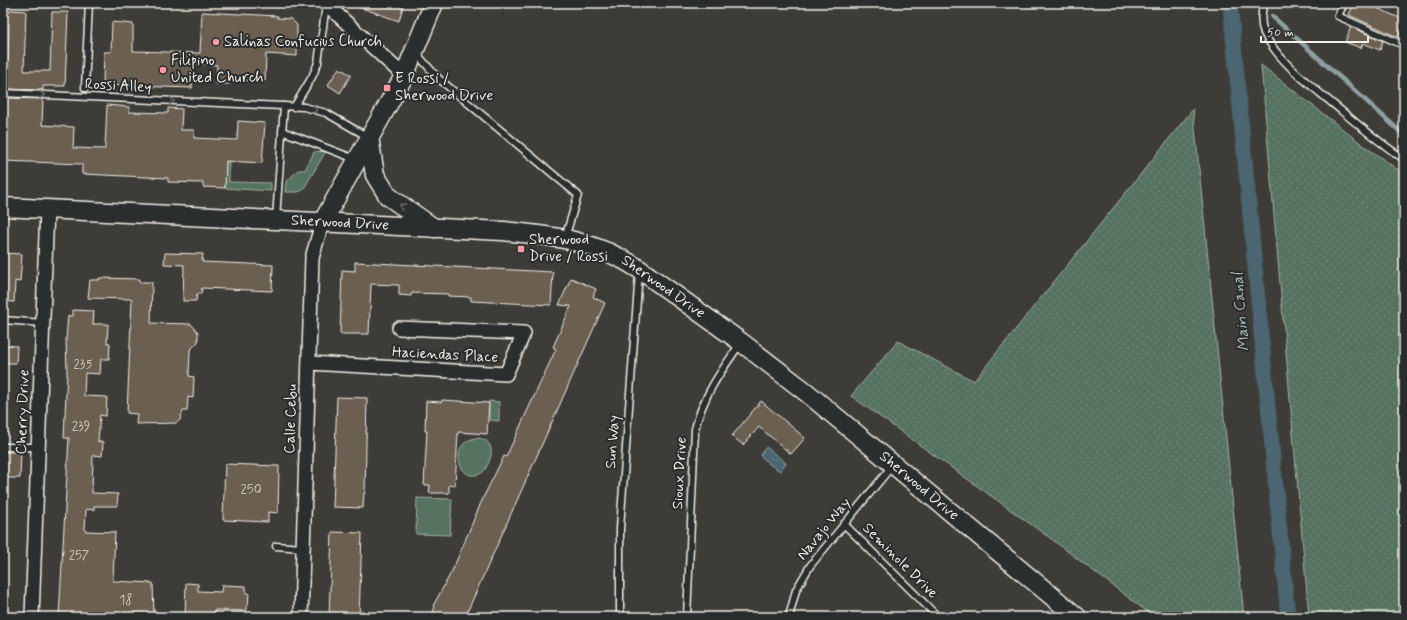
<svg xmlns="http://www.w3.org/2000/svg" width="1407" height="620" viewBox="0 0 1407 620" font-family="Mynerve,sans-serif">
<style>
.grass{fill:url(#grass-dots);stroke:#a6b2a4}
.green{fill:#577260;stroke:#a6b2a4}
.water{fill:url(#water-ripples);stroke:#8f9ea1}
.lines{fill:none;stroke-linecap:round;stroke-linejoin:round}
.stream{stroke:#8f9ea1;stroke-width:4.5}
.canal{stroke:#4c6671;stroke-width:15}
.building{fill:#6a5e51;stroke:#f4f1e8}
.lane-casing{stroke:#f4f1e8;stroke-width:9}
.street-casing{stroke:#f4f1e8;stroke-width:16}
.secondary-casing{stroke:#f4f1e8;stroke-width:21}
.lane{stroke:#2a2d2e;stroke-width:6}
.street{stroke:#2a2d2e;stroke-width:13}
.secondary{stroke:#2a2d2e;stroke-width:18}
.oneway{stroke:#71726f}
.poi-dot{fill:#ff9aa2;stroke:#2a2d2e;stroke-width:1.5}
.labels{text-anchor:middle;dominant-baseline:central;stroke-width:4;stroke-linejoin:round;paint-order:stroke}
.number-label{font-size:13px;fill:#d2ccc2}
.poi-label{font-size:15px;fill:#f4f1e8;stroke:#2a2d2e;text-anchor:start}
.street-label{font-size:15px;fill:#f4f1e8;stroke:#2a2d2e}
.water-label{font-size:16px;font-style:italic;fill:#b1b9b8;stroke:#2a2d2e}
</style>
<defs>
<pattern id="grass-dots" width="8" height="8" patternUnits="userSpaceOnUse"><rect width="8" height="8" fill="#577260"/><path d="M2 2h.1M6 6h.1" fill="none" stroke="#708777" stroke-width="1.8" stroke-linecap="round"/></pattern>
<pattern id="water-ripples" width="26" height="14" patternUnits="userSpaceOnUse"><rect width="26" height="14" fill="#4c6671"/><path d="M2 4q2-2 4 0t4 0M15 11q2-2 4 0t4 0" fill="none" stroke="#667c85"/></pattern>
</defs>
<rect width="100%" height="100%" fill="#3d3c38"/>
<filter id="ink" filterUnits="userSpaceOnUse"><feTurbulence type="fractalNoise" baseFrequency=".025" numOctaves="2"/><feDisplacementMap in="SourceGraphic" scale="8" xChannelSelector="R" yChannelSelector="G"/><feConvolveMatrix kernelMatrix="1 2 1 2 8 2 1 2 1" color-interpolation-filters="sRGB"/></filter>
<g filter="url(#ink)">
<g class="grass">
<polygon points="1261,65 1363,145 1404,174 1404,612 1400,617 1309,617"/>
<polygon points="1193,109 1244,617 1154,617 1050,538 851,396 898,341 974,381"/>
</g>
<g class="green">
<polygon points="326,151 303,190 298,192 285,192 286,182 298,170 305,170 314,152"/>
<polygon points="226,161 229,161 229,182 271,183 271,191 225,188"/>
<polygon points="489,401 499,402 499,421 489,420"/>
<path d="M477,438C498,440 492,461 483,472C459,488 446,441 477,438Z"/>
<polygon points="417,498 452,499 450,535 416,534"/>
</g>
<polygon class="water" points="766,447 786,463 780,471 769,464 760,455"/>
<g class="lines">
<polyline class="stream" points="1272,16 1404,135"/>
<polyline class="canal" points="1230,3 1288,617"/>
</g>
<g class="building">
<polygon points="354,3 403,3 403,7 399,21 353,5"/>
<polygon points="1354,3 1366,3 1404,20 1404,24 1398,37 1349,15"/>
<polygon points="10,10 26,11 24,71 50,71 52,12 68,12 65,86 43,86 43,90 7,89 9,24 3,24 3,13 9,13"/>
<polygon points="202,12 278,16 277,18 291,19 297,25 297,56 266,54 265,81 230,80 229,84 216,84 217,65 193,64 192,88 103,85 104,52 111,52 112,22 133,24 133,51 200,53"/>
<polygon points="1351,27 1383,41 1380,50 1363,43 1361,48 1345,42"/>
<polygon points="339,68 351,75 340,93 328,85"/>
<polygon points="6,98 43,99 42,125 74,127 73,148 105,149 107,105 129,107 129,112 168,113 168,108 182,109 181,130 194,130 194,138 237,140 238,121 265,123 262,163 226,161 225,188 203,187 203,183 168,182 168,178 82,174 82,164 3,161 3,100 6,100"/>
<polygon points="3,253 22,254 20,282 15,281 14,302 3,301"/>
<polygon points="165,253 203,254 202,262 273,265 272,291 202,288 201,294 197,294 196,301 183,301 184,265 164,264"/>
<polygon points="355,262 553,272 551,305 471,301 471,297 448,296 449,294 412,293 411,296 399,295 399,285 371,284 369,334 340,334 342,270 355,271"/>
<polygon points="99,278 139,279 139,282 152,282 151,323 191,324 198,332 198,342 190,350 189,376 194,377 193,398 188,397 187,411 183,411 180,420 176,423 136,424 137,414 127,413 132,299 88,298 90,280 99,280"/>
<polygon points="571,278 596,289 593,297 605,303 465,617 431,617 435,607 433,606 453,569 483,498 504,456 506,457 556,349 553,347 571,306 559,305"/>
<polygon points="73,310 94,311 93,324 108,324 107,343 110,343 109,359 101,359 100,374 85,373 84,396 107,397 106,416 100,415 98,442 103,442 102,456 93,455 92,493 118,494 117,506 94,506 94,510 86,509 85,531 115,532 113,581 153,583 154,617 59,617 69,438 64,438 67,372 66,339 68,316 73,316"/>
<polygon points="3,345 17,346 16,363 3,363"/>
<polygon points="337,397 367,398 365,493 364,493 363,508 333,507"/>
<polygon points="442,400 489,403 487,434 458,432 455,486 449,485 449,493 429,493 430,485 424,485 427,431 425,431 426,401 442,402"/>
<polygon points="761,401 805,438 791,454 759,427 743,445 732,436"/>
<polygon points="3,452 21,452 20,478 3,478"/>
<polygon points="225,464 279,466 278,513 268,512 268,522 223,520"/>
<polygon points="332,532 362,533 359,617 329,617"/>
<polygon points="186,583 198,584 198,591 221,592 222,585 246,586 246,593 249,593 248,606 246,606 246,611 215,610 215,617 185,617"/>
</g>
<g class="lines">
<defs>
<g id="lane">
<path d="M1264,3C1261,13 1260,23 1264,33C1278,61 1308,83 1332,103C1355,122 1378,142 1404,159"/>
<polyline points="1344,3 1338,16 1403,45 1404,43"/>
<polyline points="416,53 438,78 578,195 565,238"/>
<polyline points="85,88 89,3"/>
<polyline points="3,93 304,107 326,113 368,137"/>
<polyline points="294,107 312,77 318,63 326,5"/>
<polyline points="282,131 355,159"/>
<polyline points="276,218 284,106"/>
<polyline points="3,320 43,323"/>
<polyline points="3,447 38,447"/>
<polyline points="844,524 938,617"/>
<polyline points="276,546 303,548"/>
<polyline points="620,617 620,528 639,273"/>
<path d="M687,617L695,429C703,396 721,371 740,344"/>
<polyline points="789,617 796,590 810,566 892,466"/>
</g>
<g id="street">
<polyline points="325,3 404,76"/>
<polyline points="309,363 506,374 524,333 399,328"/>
<polyline points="32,617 47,208"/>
<polyline points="301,617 312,258 322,223"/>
</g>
<g id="secondary">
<polyline points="369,137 375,175 388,196 434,228"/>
<path d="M3,207L503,231C554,236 595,240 639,269L741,342L806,392L1077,617"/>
<polyline points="322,223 404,76 434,3"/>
</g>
</defs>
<use href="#lane" class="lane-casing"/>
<use href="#street" class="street-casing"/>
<use href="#secondary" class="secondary-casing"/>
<use href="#lane" class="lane"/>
<use href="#street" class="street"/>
<use href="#secondary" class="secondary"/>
</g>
<defs><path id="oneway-chevron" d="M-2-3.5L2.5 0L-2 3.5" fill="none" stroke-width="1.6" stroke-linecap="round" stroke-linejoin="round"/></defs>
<g class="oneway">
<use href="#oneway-chevron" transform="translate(42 95) rotate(3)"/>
<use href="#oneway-chevron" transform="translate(172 101) rotate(3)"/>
<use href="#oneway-chevron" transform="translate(315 110) rotate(13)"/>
<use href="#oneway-chevron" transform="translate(402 206) rotate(-145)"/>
</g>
</g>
<g class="poi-dot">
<circle cx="216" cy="42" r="4"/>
<circle cx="163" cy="70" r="4"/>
<rect x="383" y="84" width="8" height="8" rx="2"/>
<rect x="517" y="245" width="8" height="8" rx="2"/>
</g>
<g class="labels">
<g class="number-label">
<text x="83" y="364">235</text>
<text x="81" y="426">239</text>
<text x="251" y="489">250</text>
<text x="79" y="555">257</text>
<text x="126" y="600">18</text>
</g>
<g class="poi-label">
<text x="224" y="42">Salinas Confucius Church</text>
<text x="171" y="61">Filipino<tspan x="171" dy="17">United Church</tspan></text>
<text x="395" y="79">E Rossi /<tspan x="395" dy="17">Sherwood Drive</tspan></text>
<text x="529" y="240">Sherwood<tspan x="529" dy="17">Drive / Rossi</tspan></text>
</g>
<g class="street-label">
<text transform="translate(118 86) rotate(3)">Rossi Alley</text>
<text transform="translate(340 223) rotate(3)">Sherwood Drive</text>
<text transform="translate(663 287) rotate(35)">Sherwood Drive</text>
<text transform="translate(445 355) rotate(3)">Haciendas Place</text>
<text transform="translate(23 412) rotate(-88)">Cherry Drive</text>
<text transform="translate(291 419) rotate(-88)">Calle Cebu</text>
<text transform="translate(613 442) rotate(-86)">Sun Way</text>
<text transform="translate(680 473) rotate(-87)">Sioux Drive</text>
<text transform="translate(919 486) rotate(40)">Sherwood Drive</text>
<text transform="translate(824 529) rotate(-51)">Navajo Way</text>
<text transform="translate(900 561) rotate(45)">Seminole Drive</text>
</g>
<g class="water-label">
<text transform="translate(1241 312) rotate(-95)">Main Canal</text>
</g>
</g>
<rect width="1407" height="620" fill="none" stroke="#2a2d2e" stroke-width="16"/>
<rect x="8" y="8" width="1391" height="604" fill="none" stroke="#f4f1e8" stroke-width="1.5" filter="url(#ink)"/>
<path d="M1261 36v6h107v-6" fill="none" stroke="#f4f1e8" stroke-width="2"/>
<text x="1267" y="36" font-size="12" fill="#f4f1e8" stroke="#2a2d2e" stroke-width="3" paint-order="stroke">50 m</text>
</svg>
